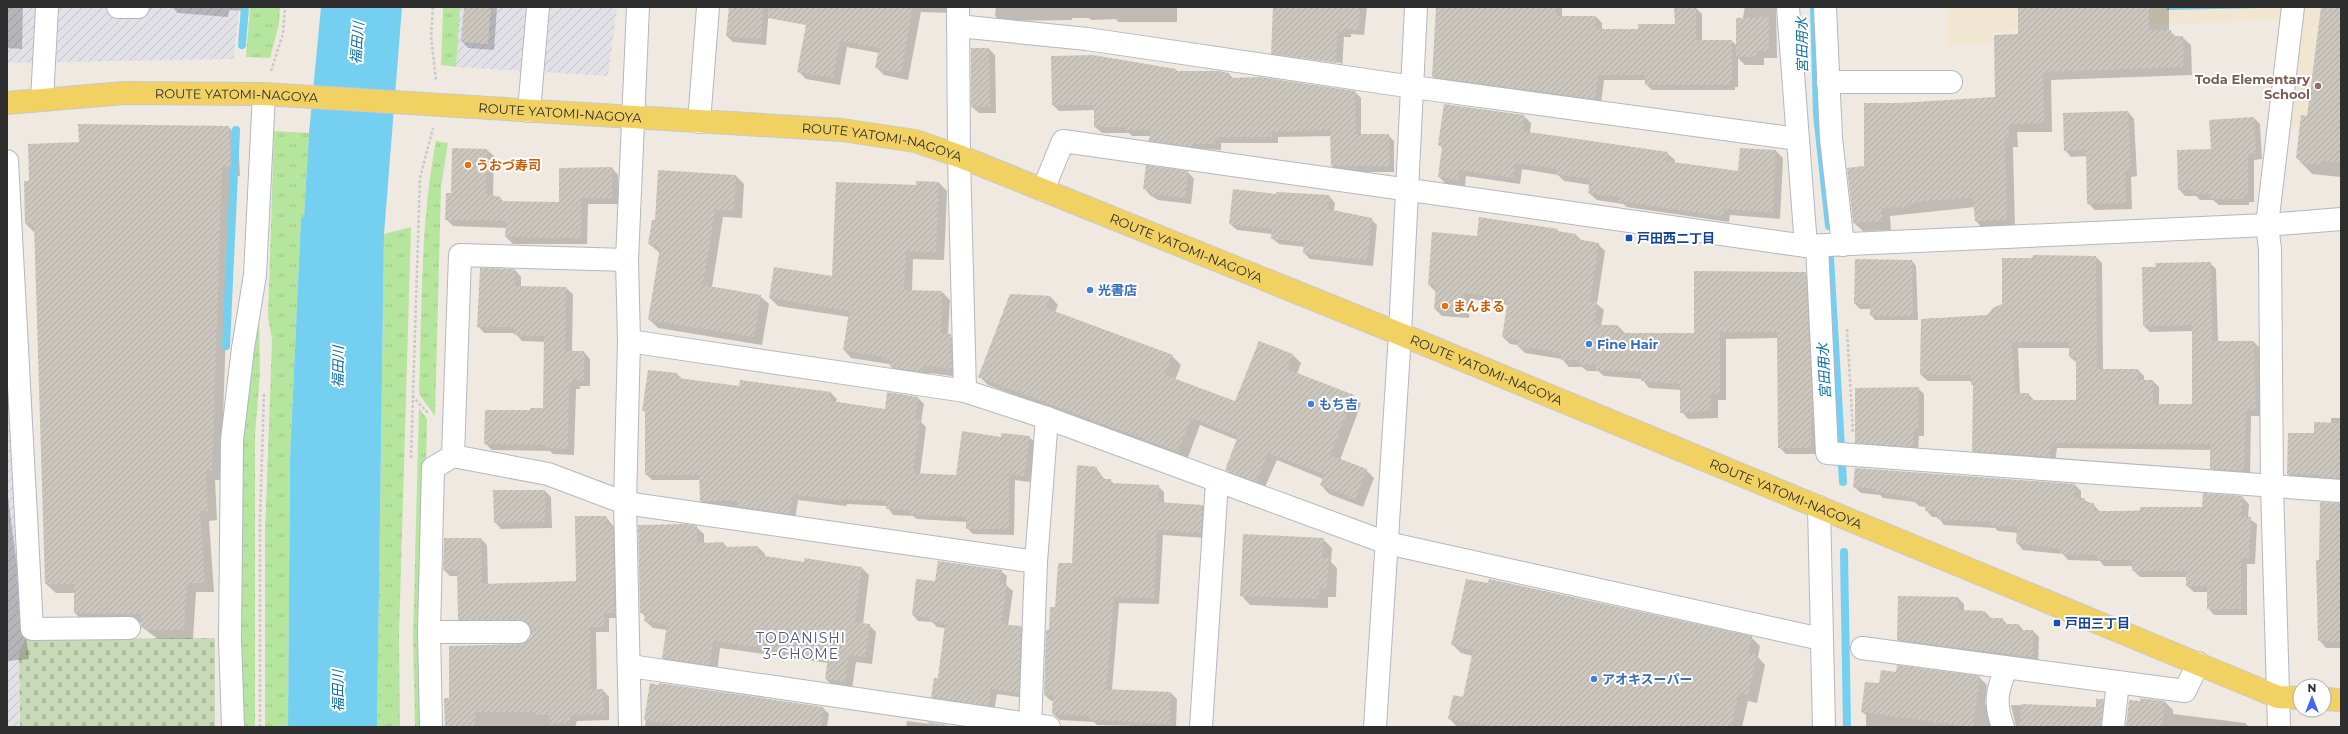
<svg xmlns="http://www.w3.org/2000/svg" width="2348" height="734" viewBox="0 0 2348 734" font-family="Montserrat,'Noto Sans JP',sans-serif">
<style>
.industrial{fill:url(#industrial-furrows)}
.education{fill:#f0e6d1}
.grass{fill:url(#grass-tufts)}
.cemetery{fill:url(#cemetery-stones)}
.water{fill:#75cff0}
.shadow{fill:#0003;fill-rule:evenodd}
.lines{fill:none;stroke-linecap:round;stroke-linejoin:round}
.stream{stroke:#75cff0;stroke-width:8}
.building{fill:url(#building-hatch);fill-rule:evenodd}
.minor-casing{stroke:#b4b7c1;stroke-width:24}
.major-casing{stroke:#c9c9c9;stroke-width:24}
.path{stroke:#c9c9c9;stroke-width:2.5;stroke-dasharray:3 2;stroke-linecap:butt}
.minor{stroke:#fff;stroke-width:22}
.major{stroke:#f2d163;stroke-width:22}
.education-dot{fill:#8d6e63;stroke:#fff;stroke-width:1.5}
.food-dot{fill:#e8710a;stroke:#fff;stroke-width:1.5}
.transit-dot{fill:#1a4fb4;stroke:#fff;stroke-width:1.5}
.shop-dot{fill:#3f7fe0;stroke:#fff;stroke-width:1.5}
.labels{text-anchor:middle;dominant-baseline:central;stroke-width:4;stroke-linejoin:round;paint-order:stroke}
.education-label{font-size:13px;font-weight:bold;fill:#785e54;stroke:#fff;text-anchor:end}
.street-label{font-size:13px;fill:#2e2e2e;stroke:#fff}
.food-label{font-size:13px;font-weight:bold;fill:#c56008;stroke:#fff;text-anchor:start}
.transit-label{font-size:13px;font-weight:bold;fill:#164399;stroke:#fff;text-anchor:start}
.shop-label{font-size:13px;font-weight:bold;fill:#366cbe;stroke:#fff;text-anchor:start}
.water-label{font-size:14px;font-style:italic;fill:#0d6fa3;stroke:#fff}
.neighbourhood-label{font-size:14px;letter-spacing:1px;fill:#4d5680;stroke:#fff}
</style>
<defs>
<pattern id="industrial-furrows" width="10" height="10" patternUnits="userSpaceOnUse"><rect width="10" height="10" fill="#e3e1e8"/><path d="M-1 1l2-2M0 10L10 0M9 11l2-2" fill="none" stroke="#c3c1c7"/></pattern>
<pattern id="grass-tufts" width="24" height="20" patternUnits="userSpaceOnUse"><rect width="24" height="20" fill="#b6e59e"/><path d="M3 7l-1-3M5 7V3M7 7l1-3M15 17l-1-3M17 17v-4M19 17l1-3" fill="none" stroke="#9dc588"/></pattern>
<pattern id="cemetery-stones" width="16" height="16" patternUnits="userSpaceOnUse"><rect width="16" height="16" fill="#c8d9b8"/><path d="M2 7V4a2 2 0 0 1 4 0v3zM10 15v-3a2 2 0 0 1 4 0v3z" fill="#acbb9e"/></pattern>
<pattern id="building-hatch" width="6" height="6" patternUnits="userSpaceOnUse"><rect width="6" height="6" fill="#cbc7bf"/><path d="M-1 1l2-2M0 6l6-6M5 7l2-2" fill="none" stroke="#afaba4"/></pattern>
</defs>
<rect width="100%" height="100%" fill="#efe9e1"/>
<g class="industrial">
<polygon points="7,7 239,7 234,59 7,63"/>
<polygon points="459,7 617,7 608,76 456,67"/>
<polygon points="7,257 26,639 19,651 19,727 7,727"/>
</g>
<polygon class="education" points="1947,7 2341,7 2341,134 2290,127 2302,18 1993,31 1993,45 1948,45"/>
<g class="grass">
<polygon points="250,7 280,7 279,24 270,58 246,57"/>
<polygon points="443,7 460,7 456,67 441,65"/>
<polygon points="274,131 309,133 304,218 301,218 290,459 288,727 265,727 265,534 272,340 268,316"/>
<path d="M436,141L448,143L441,187L435,416L419,394C422,309 420,224 436,141Z"/>
<polygon points="411,227 399,635 400,727 377,727 384,234"/>
<polygon points="259,317 260,373 255,435 255,727 242,727 240,655 242,412"/>
<polygon points="419,408 427,419 423,630 424,727 415,727 413,638"/>
</g>
<polygon class="cemetery" points="215,638 215,727 20,727 19,651 26,639"/>
<g class="water">
<polygon points="321,7 402,7 384,234 377,727 288,727 290,459 301,218 304,217 309,133"/>
<polygon points="2167,7 2263,7 2263,8 2167,10"/>
</g>
<g class="shadow">
<polygon points="7,7 23,7 22,49 7,48"/>
<polygon points="172,7 244,7 244,11 229,10 228,17 178,13"/>
<polygon points="466,7 497,7 494,50 468,48 462,41"/>
<polygon points="730,7 769,7 766,45 733,42 727,36"/>
<polygon points="793,7 950,7 949,13 921,12 908,80 884,75 877,68 879,53 847,47 840,85 806,79 798,71 807,27"/>
<polygon points="996,7 1177,7 1177,22 1118,22 1116,19 1091,20 1089,18 1072,18 1072,20 1001,21 995,16"/>
<path d="M1274,7H1367L1364,35L1351,34V37H1344L1342,69L1279,59L1272,53ZM1277,53L1341,63V65L1277,55Z"/>
<polygon points="1437,7 1560,7 1562,9 1562,17 1596,17 1602,23 1602,30 1639,30 1676,25 1696,8 1702,14 1702,41 1732,41 1737,46 1745,7 1776,7 1777,58 1764,58 1764,65 1745,65 1738,58 1738,87 1735,87 1735,90 1652,90 1646,84 1646,80 1604,80 1601,104 1439,83 1433,76"/>
<polygon points="2019,7 2169,7 2169,31 2177,37 2182,37 2191,45 2192,75 2051,80 2052,132 2017,132 2018,147 2013,147 2015,228 1984,230 1976,221 1975,207 1890,216 1891,230 1863,231 1854,223 1865,167 1900,104 1997,98 2019,35"/>
<polygon points="2322,7 2341,7 2341,177 2312,174 2297,158 2308,117"/>
<polygon points="989,49 995,55 996,113 979,113 972,107"/>
<polygon points="1176,70 1178,72 1228,73 1234,79 1355,92 1361,98 1361,135 1388,135 1394,141 1394,172 1338,172 1332,166 1331,136 1278,137 1278,143 1221,143 1221,150 1156,146 1150,140 1151,136 1132,136 1129,133 1102,133 1095,127 1095,110 1059,111 1053,105"/>
<polygon points="2128,112 2134,119 2137,176 2131,177 2132,209 2095,210 2088,203 2087,156 2071,157 2065,150"/>
<polygon points="1524,116 1531,123 1530,133 1667,153 1675,160 1674,163 1739,172 1741,149 1776,151 1783,158 1780,219 1730,215 1729,222 1627,207 1623,204 1597,200 1589,193 1591,185 1564,181 1558,175 1522,169 1520,184 1466,176 1465,186 1446,184 1439,177 1443,148 1439,145"/>
<polygon points="2254,118 2260,124 2262,159 2254,160 2254,202 2249,202 2249,205 2219,205 2213,200 2200,200 2196,196 2185,196 2179,189 2212,150"/>
<polygon points="229,127 238,137 240,176 231,176 221,480 215,480 217,520 209,521 214,592 196,592 193,639 158,639 142,627 142,623 84,622 75,613 75,593 56,593 46,584 35,233 26,224 25,182 30,182 80,143"/>
<polygon points="487,150 494,156 493,196 500,198 504,202 560,203 612,168 618,175 618,204 588,204 587,244 513,244 506,237 506,228 453,226 446,219 452,194"/>
<polygon points="1147,166 1188,172 1194,179 1191,204 1158,200 1150,195 1144,188"/>
<polygon points="736,176 744,184 742,218 723,217 712,287 760,296 769,304 762,345 658,328 650,320 660,253 649,244"/>
<polygon points="939,183 947,191 944,260 913,259 912,291 942,292 950,300 948,335 958,343 959,377 930,373 929,379 899,375 889,364 851,358 844,350 849,317 778,306 770,298 832,277 917,186"/>
<polygon points="1277,195 1329,196 1335,203 1334,211 1371,219 1377,225 1373,266 1310,259 1304,253 1305,247 1279,244 1272,238 1273,234 1237,230 1230,224"/>
<polygon points="1557,230 1560,233 1576,235 1582,241 1598,244 1605,251 1597,304 1604,310 1601,326 1618,326 1625,333 1695,334 1805,273 1812,280 1817,454 1786,454 1779,447 1778,338 1726,339 1726,400 1718,400 1718,418 1688,419 1682,412 1682,390 1649,388 1642,379 1604,376 1598,371 1587,371 1582,367 1569,367 1562,359 1525,353 1517,345 1510,344 1503,337 1508,305 1471,299 1469,318 1442,316 1435,309 1436,292 1429,285 1478,237"/>
<path d="M2096,257L2102,263L2103,370H2138L2144,376V381H2153L2159,387V405H2193V331L2150,332L2144,326L2157,268L2210,263L2216,269L2218,342H2254L2260,348L2261,416H2251L2250,477L2218,475L2211,468V450L2057,448L2055,463L1979,457L1973,451L1974,387L1972,381H1928L1921,375L1922,319L1987,316ZM2018,348H2070V357L2077,363V401H2035L2028,394H2020Z"/>
<polygon points="1912,261 1916,266 1918,320 1875,320 1871,315 1871,309 1860,309 1855,304"/>
<polygon points="515,270 521,277 521,287 566,288 573,294 572,352 584,352 590,359 590,386 580,386 580,389 576,389 574,455 553,454 550,451 492,450 485,443 531,411 544,409 545,342 522,341 515,333 484,333 478,326"/>
<polygon points="1011,295 1050,296 1058,305 1055,313 1172,356 1181,365 1175,380 1236,402 1259,342 1293,355 1301,363 1297,374 1353,396 1361,404 1340,460 1366,470 1374,478 1363,507 1329,494 1321,485 1323,479 1277,460 1264,489 1235,478 1227,470 1237,440 1200,425 1187,460 988,385 980,377"/>
<polygon points="677,374 682,379 740,387 741,381 831,393 837,399 836,402 886,410 918,398 924,404 921,422 926,427 920,474 957,476 1002,438 1029,437 1036,443 1030,482 1015,480 1014,535 973,534 967,528 967,522 917,519 913,516 893,515 887,506 847,504 846,506 798,500 795,520 744,512 739,507 707,507 701,501 700,480 652,480 646,474 646,413 643,410"/>
<polygon points="1918,388 1924,394 1924,436 1919,436 1918,452 1862,448 1856,442"/>
<polygon points="2331,418 2341,418 2341,486 2297,483 2288,474 2289,434 2315,434 2331,423"/>
<polygon points="1096,468 1105,480 1110,480 1114,484 1158,486 1164,492 1164,504 1203,506 1209,512 1207,538 1163,535 1159,604 1119,603 1112,690 1171,693 1177,699 1176,727 1097,725 1094,722 1060,720 1053,714 1054,701 1051,701 1045,695 1050,632 1056,608 1073,564"/>
<polygon points="2075,485 2081,491 2081,499 2093,504 2100,512 2203,508 2242,497 2249,504 2248,518 2257,524 2255,564 2247,564 2247,615 2214,615 2208,608 2208,592 2194,592 2187,586 2187,577 2140,577 2133,570 2133,566 2104,566 2100,561 2068,560 2063,554 2023,550 2017,543 2018,533 1998,531 1995,528 1944,525 1938,517 1932,517 1926,510 1926,507 1919,506 1915,502 1883,498 1880,495 1861,493 1854,487"/>
<polygon points="7,489 29,659 7,661"/>
<polygon points="545,491 551,497 552,528 501,529 495,522"/>
<polygon points="2341,503 2341,648 2326,648 2319,640 2320,561"/>
<polygon points="606,517 619,533 621,618 609,618 609,632 596,632 597,690 603,690 609,697 609,720 577,721 575,727 446,727 450,699 530,639 533,631 526,625 465,625 459,619 458,576 450,576 444,570 481,539 487,545 488,585 577,582"/>
<polygon points="696,527 704,534 704,543 723,543 728,548 758,547 765,554 765,557 804,563 805,560 862,568 869,575 863,624 869,625 876,632 872,664 856,662 852,689 833,686 826,679 828,663 720,648 717,672 671,665 663,658 667,630 653,628 645,621 646,617 641,612"/>
<polygon points="1323,539 1332,548 1331,562 1337,568 1336,597 1328,597 1328,608 1250,605 1242,596"/>
<polygon points="1001,571 1007,576 1006,585 1013,591 1008,626 1021,627 1027,633 1024,698 997,694 994,711 938,703 932,697 938,679 945,628 937,627 932,622 918,621 913,615 936,583"/>
<polygon points="1958,598 1964,604 1964,611 1985,612 1991,618 2002,619 2008,625 2019,625 2024,631 2033,631 2039,637 2038,663 1904,646 1898,640"/>
<polygon points="1751,637 1760,646 1758,657 1765,665 1757,703 1748,701 1742,727 1457,727 1449,718 1463,698 1473,656 1461,653 1452,644"/>
<polygon points="1897,673 1979,677 1987,685 1985,704 1993,712 1995,727 1866,727 1866,715 1862,712 1880,684"/>
<polygon points="650,684 659,686 660,684 823,708 829,714 827,727 645,727"/>
<polygon points="2103,700 2109,706 2108,727 2102,727 2103,713 2101,713 2100,727 2016,727 2011,705 2097,708"/>
<polygon points="2165,702 2173,710 2173,714 2245,723 2249,727 2126,727"/>
<polygon points="907,721 953,727 906,727"/>
</g>
<g class="lines">
<g class="stream">
<polyline points="1814,7 1817,114 1829,226"/>
<polyline points="242,45 245,7"/>
<polyline points="1830,258 1843,482"/>
<polyline points="226,346 236,130"/>
<polyline points="1844,552 1847,727"/>
</g>
</g>
<g class="building">
<polygon points="464,7 491,7 488,44 461,42"/>
<polygon points="729,7 763,7 761,39 726,36"/>
<polygon points="769,7 913,7 901,73 875,68 879,48 840,41 833,78 797,72 806,25 768,18"/>
<polygon points="1273,7 1360,7 1359,30 1345,29 1345,32 1338,31 1336,63 1271,54"/>
<polygon points="1436,7 1556,7 1556,16 1596,16 1596,29 1638,29 1638,24 1675,24 1674,7 1696,7 1696,40 1732,40 1732,82 1730,82 1730,85 1645,85 1645,75 1598,75 1595,99 1432,77"/>
<polygon points="2018,7 2149,7 2149,30 2171,30 2172,36 2183,36 2184,67 2043,72 2044,123 2009,124 2009,138 2005,138 2007,220 1975,221 1973,198 1926,201 1909,204 1909,207 1882,208 1882,221 1853,223 1847,168 1864,166 1864,103 1900,103 1995,97 1994,35 2018,34"/>
<polygon points="2321,7 2341,7 2341,149 2339,163 2322,161 2321,165 2300,163 2300,159 2296,158 2301,115 2307,116"/>
<polygon points="1769,17 1769,51 1757,51 1757,57 1736,57 1736,18"/>
<polygon points="971,48 989,48 990,107 971,107"/>
<polygon points="1093,55 1176,69 1176,71 1219,71 1229,73 1229,78 1260,77 1355,91 1356,134 1389,134 1389,166 1331,166 1330,130 1272,132 1272,137 1215,137 1216,144 1192,144 1192,147 1149,141 1150,130 1125,130 1125,127 1094,127 1094,105 1052,105 1051,56"/>
<polygon points="1444,104 1524,115 1523,131 1668,152 1666,161 1738,171 1740,148 1776,150 1773,212 1724,209 1723,216 1618,201 1619,197 1588,193 1590,179 1556,174 1556,169 1515,163 1513,178 1459,170 1458,180 1438,177 1442,146 1438,145"/>
<polygon points="2128,111 2131,170 2125,171 2126,203 2087,204 2086,150 2064,151 2063,113"/>
<polygon points="2254,117 2256,153 2248,154 2248,196 2243,196 2243,199 2211,199 2210,194 2193,194 2193,189 2178,190 2177,150 2211,149 2209,120"/>
<polygon points="78,124 229,126 231,167 222,167 212,471 206,471 208,511 200,511 205,583 187,583 184,630 147,630 147,627 141,627 141,614 74,613 74,584 45,584 34,224 25,224 24,181 29,181 28,144 79,142"/>
<polygon points="452,148 487,149 486,194 501,197 500,201 559,202 559,168 612,167 612,198 581,198 581,238 505,237 506,221 445,220 446,193 451,193"/>
<polygon points="1146,165 1188,171 1185,198 1150,194 1150,189 1143,189"/>
<polygon points="658,170 736,175 734,211 715,210 703,285 761,295 754,337 648,320 660,247 648,244 652,220 655,220"/>
<polygon points="916,181 939,182 936,253 906,251 904,290 942,291 941,333 951,334 952,369 923,366 922,372 890,367 891,360 884,359 884,357 843,350 849,311 769,298 774,267 832,276 836,182 916,185"/>
<polygon points="1233,189 1276,194 1277,192 1329,195 1328,209 1372,218 1367,260 1303,253 1304,242 1271,239 1272,229 1229,224"/>
<polygon points="1479,217 1558,229 1557,231 1576,234 1576,239 1599,243 1590,301 1597,302 1594,325 1618,325 1618,333 1694,333 1694,271 1806,272 1813,417 1811,417 1811,448 1778,448 1777,332 1720,332 1720,393 1711,393 1711,411 1680,413 1680,384 1641,381 1641,372 1596,370 1596,364 1579,365 1579,360 1561,360 1561,353 1517,346 1518,340 1502,337 1508,299 1464,293 1463,311 1434,309 1436,285 1428,285 1432,232 1477,236"/>
<path d="M2033,255L2096,256L2097,369H2138V380H2153V404H2192V325L2143,326L2142,267H2156L2155,263L2211,262L2212,341H2254L2256,410H2246L2244,471L2210,469V444L2051,443L2050,457L1972,451L1973,385H1971V375H1920L1921,319L1987,315L1993,308L2002,304V258H2032ZM2012,342H2069V357H2076V400H2029V393H2015Z"/>
<polygon points="1855,259 1912,260 1913,316 1870,316 1870,304 1854,304"/>
<polygon points="480,268 515,269 515,286 566,287 565,351 584,351 584,380 574,380 573,383 569,383 568,449 546,448 546,445 484,444 485,410 530,410 530,408 543,408 544,336 514,335 514,327 477,327"/>
<polygon points="1010,294 1050,296 1046,308 1173,355 1165,375 1235,401 1259,341 1293,354 1287,369 1354,395 1330,455 1367,469 1355,499 1320,485 1324,474 1268,453 1256,482 1225,470 1238,436 1191,418 1178,452 978,377"/>
<polygon points="648,370 677,373 677,378 739,386 740,380 831,392 830,401 885,409 887,392 918,397 915,419 920,420 913,473 956,475 962,431 1001,437 1001,433 1030,436 1024,476 1009,474 1009,529 966,529 966,517 909,514 910,510 886,509 886,501 841,499 841,501 793,494 790,514 737,506 737,501 700,501 699,475 645,475 645,411 642,411"/>
<polygon points="1919,387 1918,430 1914,430 1913,447 1855,443 1855,388"/>
<polygon points="2314,422 2341,423 2341,478 2320,477 2320,475 2287,474 2288,433 2314,433"/>
<polygon points="1077,465 1097,467 1097,473 1100,474 1100,479 1111,479 1111,483 1159,485 1158,502 1203,505 1201,533 1157,530 1154,598 1114,597 1106,689 1171,692 1170,724 1090,720 1090,716 1052,714 1053,696 1044,695 1046,630 1049,630 1050,607 1055,607 1058,563 1072,563"/>
<polygon points="1855,468 2075,484 2075,498 2085,498 2085,503 2094,503 2094,511 2140,511 2140,507 2202,507 2203,493 2243,496 2241,517 2251,517 2249,558 2241,558 2241,609 2207,609 2207,586 2186,586 2186,571 2132,571 2132,560 2097,560 2097,555 2061,554 2061,549 2016,543 2017,527 1991,525 1991,522 1937,519 1937,511 1925,511 1926,501 1911,500 1912,497 1876,492 1876,489 1853,487"/>
<polygon points="493,490 545,490 545,522 494,523"/>
<polygon points="2320,502 2341,503 2341,641 2318,641 2316,560 2319,560"/>
<polygon points="575,516 606,516 607,526 613,526 615,613 604,613 604,627 590,627 591,689 603,689 604,714 571,715 569,723 549,724 549,715 534,715 534,712 475,712 475,727 445,727 444,698 449,698 449,646 519,644 530,639 531,632 530,625 519,620 458,620 457,570 443,570 444,538 481,538 482,584 576,581"/>
<polygon points="686,524 697,526 697,543 723,542 724,547 758,546 758,555 804,562 804,558 862,567 855,622 870,624 865,657 849,655 845,682 825,679 828,657 713,641 710,665 662,658 667,624 644,621 645,613 640,613 638,525"/>
<polygon points="1243,534 1324,538 1322,558 1329,558 1327,589 1320,588 1319,599 1240,596"/>
<polygon points="938,561 1002,570 1000,583 1007,584 1001,624 1021,626 1019,693 991,689 989,706 931,697 934,678 938,678 945,624 930,621 931,618 912,615 916,579 935,581"/>
<polygon points="1466,579 1488,583 1489,579 1752,636 1748,653 1757,655 1748,695 1739,693 1731,727 1495,727 1448,719 1453,695 1463,697 1473,650 1451,645"/>
<polygon points="1898,596 1958,597 1958,610 1985,611 1985,618 2003,618 2003,624 2019,624 2019,630 2033,630 2033,657 1897,640"/>
<polygon points="1897,665 1980,676 1973,727 1861,712 1865,682 1879,683 1881,670 1896,672"/>
<polygon points="650,683 659,685 659,683 823,707 821,727 673,727 673,724 644,720"/>
<polygon points="2140,698 2165,701 2162,727 2126,727 2129,700 2140,701"/>
<polygon points="2096,699 2104,699 2101,727 2020,727 2021,704 2096,707"/>
<polygon points="928,722 947,725 947,727 928,727"/>
</g>
<g class="lines">
<defs>
<g id="minor">
<polyline points="118,7 138,7"/>
<polyline points="958,7 959,156 965,391"/>
<polyline points="1788,7 1806,246"/>
<polyline points="1825,7 1831,138 1843,245"/>
<polyline points="958,26 1087,39 1413,87 1798,139"/>
<polyline points="1828,82 1951,82"/>
<polyline points="42,100 47,7"/>
<polyline points="529,111 538,7"/>
<polyline points="699,122 708,7"/>
<polyline points="7,161 32,629 129,628"/>
<polyline points="1043,190 1063,141 1806,246 2267,225 2341,219"/>
<polyline points="1817,246 1827,453 2341,491"/>
<polyline points="629,341 965,391 1047,418 1387,543 1821,639"/>
<polyline points="453,456 460,255 627,260"/>
<polyline points="1819,507 1824,727"/>
<polyline points="429,632 519,632"/>
<polyline points="1862,648 2185,691 2198,663"/>
<polyline points="630,666 1049,727"/>
<polyline points="233,727 230,640 232,440 243,348 255,275 264,94"/>
<polyline points="431,727 429,632 433,468 453,456 548,474 625,503 1036,562"/>
<polyline points="630,727 625,503 629,341 627,260 638,7"/>
<polyline points="1030,727 1036,562 1047,418"/>
<polyline points="1201,727 1217,482"/>
<polyline points="1375,727 1400,334 1416,7"/>
<path d="M2003,727C1994,703 1997,691 2006,668"/>
<polyline points="2113,727 2118,682"/>
<polyline points="2279,727 2272,486 2270,249 2267,225 2293,7"/>
</g>
<g id="major">
<path id="s1" d="M7,103L124,93L264,94L842,130L915,141L959,156L1400,334L2278,697L2300,698"/>
<polyline points="2324,699 2341,700"/>
</g>
</defs>
<use href="#minor" class="minor-casing"/>
<use href="#major" class="major-casing"/>
<g class="path">
<polyline points="433,7 431,36 436,80"/>
<polyline points="271,71 283,34 285,7"/>
<polyline points="1847,329 1853,432"/>
<polyline points="412,396 429,414"/>
<polyline points="411,458 420,178 433,128"/>
<polyline points="260,727 260,520 264,392"/>
</g>
<use href="#minor" class="minor"/>
<use href="#major" class="major"/>
</g>
<circle class="education-dot" cx="2318" cy="86" r="4"/>
<g class="food-dot">
<circle cx="468" cy="165" r="4"/>
<circle cx="1445" cy="306" r="4"/>
</g>
<g class="transit-dot">
<rect x="1625" y="234" width="8" height="8" rx="2"/>
<rect x="2053" y="619" width="8" height="8" rx="2"/>
</g>
<g class="shop-dot">
<circle cx="1090" cy="290" r="4"/>
<circle cx="1589" cy="344" r="4"/>
<circle cx="1311" cy="404" r="4"/>
<circle cx="1594" cy="679" r="4"/>
</g>
<g class="labels">
<g class="education-label">
<text x="2310" y="79">Toda Elementary<tspan x="2310" dy="15">School</tspan></text>
</g>
<g class="street-label">
<text stroke="none"><textPath href="#s1" startOffset="230">ROUTE YATOMI-NAGOYA</textPath></text>
<text stroke="none"><textPath href="#s1" startOffset="554">ROUTE YATOMI-NAGOYA</textPath></text>
<text stroke="none"><textPath href="#s1" startOffset="878">ROUTE YATOMI-NAGOYA</textPath></text>
<text stroke="none"><textPath href="#s1" startOffset="1202">ROUTE YATOMI-NAGOYA</textPath></text>
<text stroke="none"><textPath href="#s1" startOffset="1526">ROUTE YATOMI-NAGOYA</textPath></text>
<text stroke="none"><textPath href="#s1" startOffset="1850">ROUTE YATOMI-NAGOYA</textPath></text>
</g>
<g class="food-label">
<text x="476" y="165">うおづ寿司</text>
<text x="1453" y="306">まんまる</text>
</g>
<g class="transit-label">
<text x="1637" y="238">戸田西二丁目</text>
<text x="2065" y="623">戸田三丁目</text>
</g>
<g class="shop-label">
<text x="1098" y="290">光書店</text>
<text x="1597" y="344">Fine Hair</text>
<text x="1319" y="404">もち吉</text>
<text x="1602" y="679">アオキスーパー</text>
</g>
<g class="water-label">
<text transform="translate(357 43) rotate(-86)">福田川</text>
<text transform="translate(1802 45) rotate(-91)">宮田用水</text>
<text transform="translate(338 367) rotate(-89)">福田川</text>
<text transform="translate(1824 371) rotate(-93)">宮田用水</text>
<text transform="translate(338 691) rotate(-91)">福田川</text>
</g>
<g class="neighbourhood-label">
<text x="801" y="638">TODANISHI<tspan x="801" dy="16">3-CHOME</tspan></text>
</g>
</g>
<rect width="2348" height="734" fill="none" stroke="#2e2e2e" stroke-width="16"/>
<g transform="translate(2312 698)"><circle r="19" fill="#ffffff" stroke="#ababab"/>
<path d="M0-3L7 15L0 10L-7 15Z" fill="#4264fb"/>
<text y="-6" font-size="11" font-weight="bold" text-anchor="middle" fill="#2e2e2e">N</text>
</g>
</svg>
